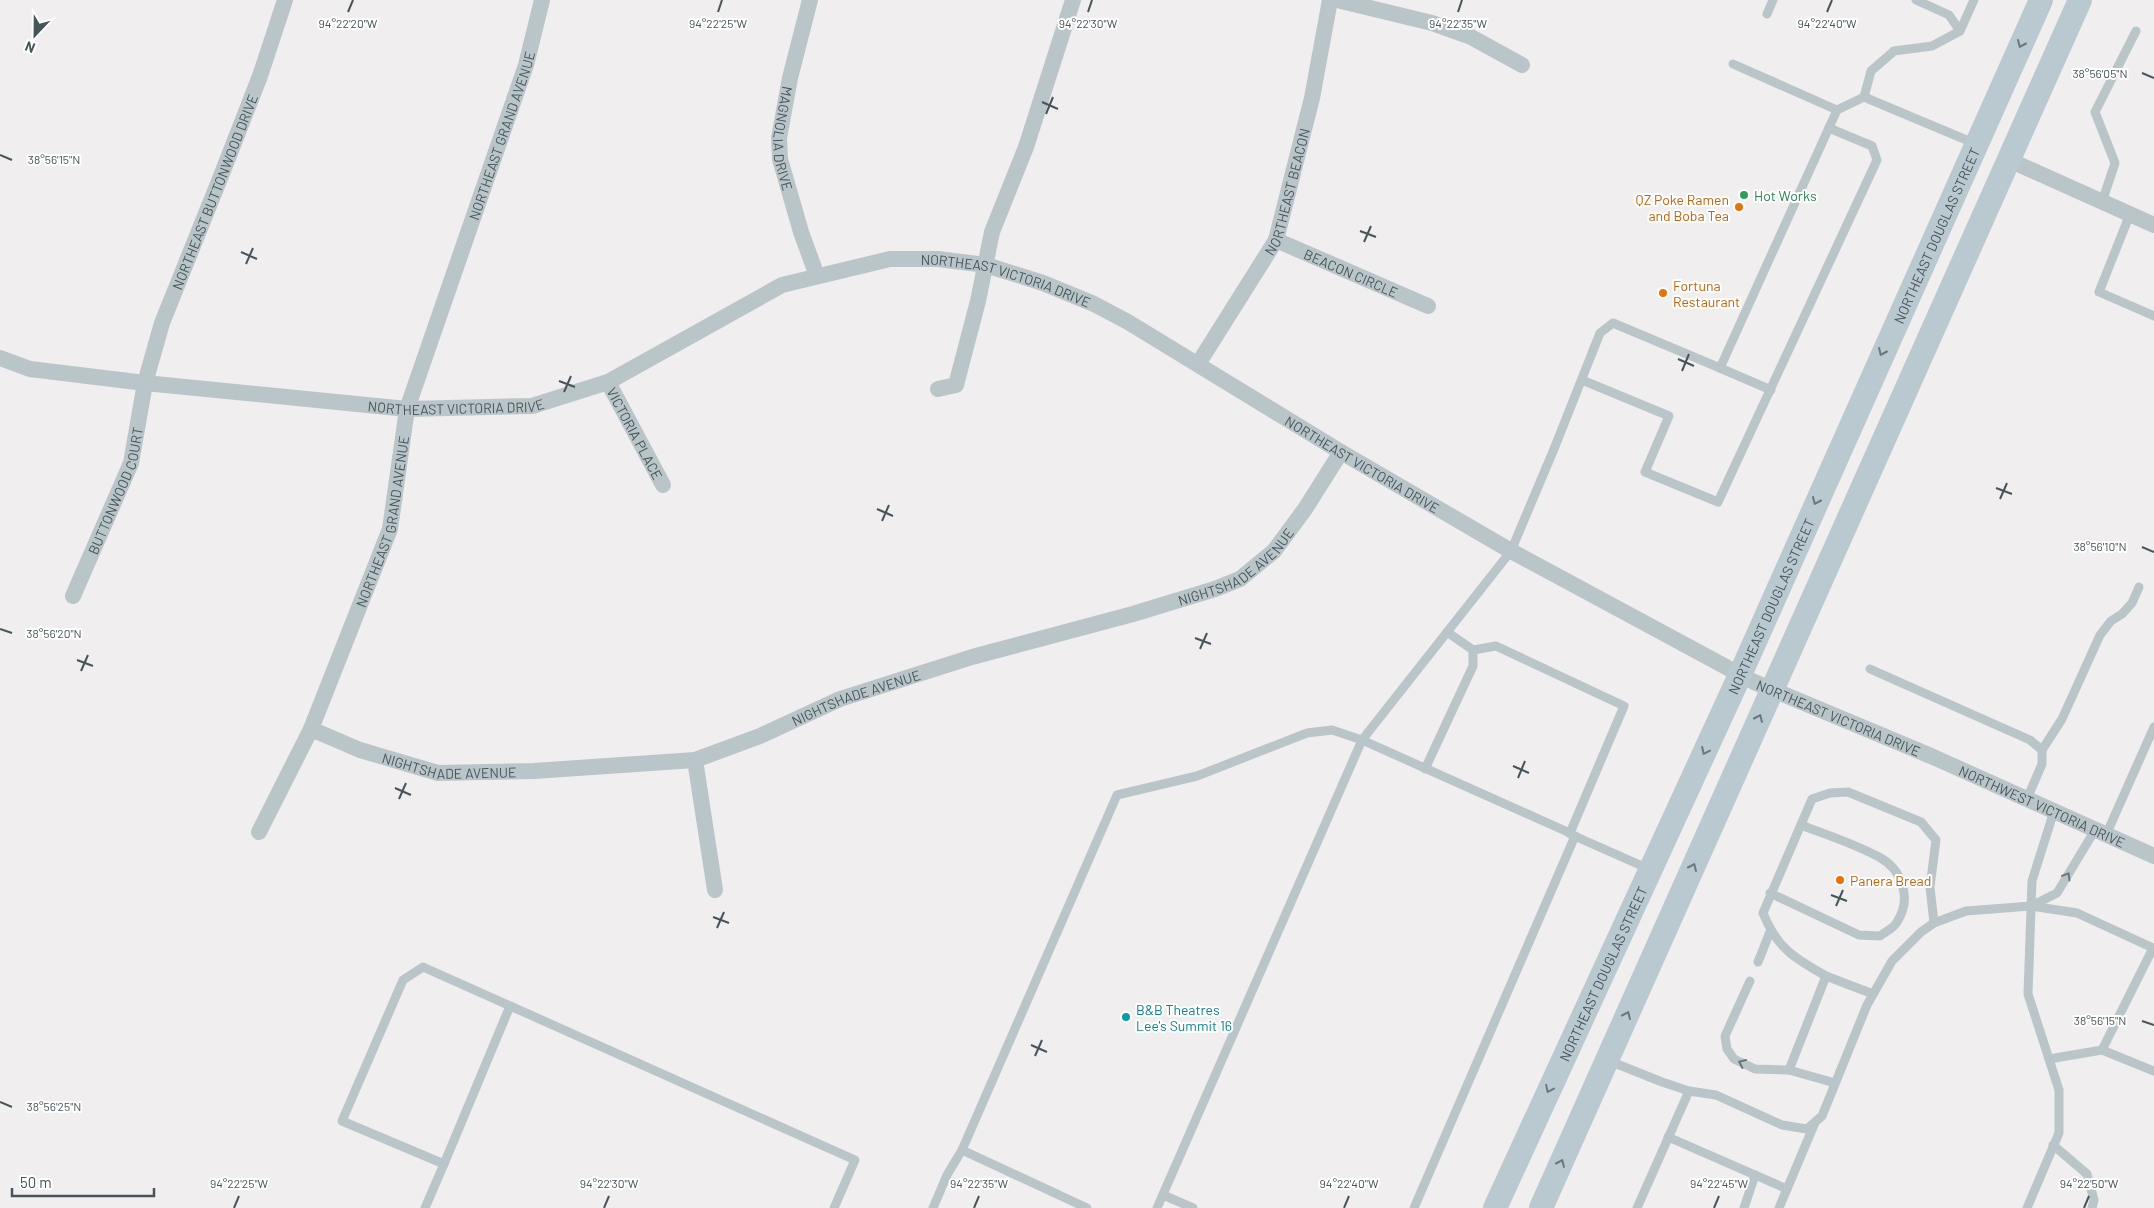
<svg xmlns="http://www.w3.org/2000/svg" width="2154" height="1208" viewBox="0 0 2154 1208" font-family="Barlow,sans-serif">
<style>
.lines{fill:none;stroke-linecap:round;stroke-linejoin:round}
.service{stroke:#bac5ca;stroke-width:9}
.minor{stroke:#bac5ca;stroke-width:16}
.secondary{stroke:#bac8cf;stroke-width:24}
.oneway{stroke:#6a787d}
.oneway2{stroke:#6a777c}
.ticks{fill:none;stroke:#47555a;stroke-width:2}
.leisure-dot{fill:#2e9e5b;stroke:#fff;stroke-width:2}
.food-dot{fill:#e8710a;stroke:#fff;stroke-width:2}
.culture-dot{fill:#0f9aa8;stroke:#fff;stroke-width:2}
.labels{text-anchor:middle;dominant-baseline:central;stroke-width:4;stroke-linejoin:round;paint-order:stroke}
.street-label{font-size:14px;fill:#47555a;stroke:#fff}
.leisure-label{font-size:14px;fill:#27864d;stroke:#fff;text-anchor:start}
.food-label{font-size:14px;fill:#c56008;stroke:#fff;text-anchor:start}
.culture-label{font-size:14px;fill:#0d838f;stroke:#fff;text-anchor:start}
.ticks-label{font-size:12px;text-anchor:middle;fill:#47555a;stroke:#fff;stroke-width:4;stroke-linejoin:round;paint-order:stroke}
</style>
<rect width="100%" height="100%" fill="#f0eeee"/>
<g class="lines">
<g class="service">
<polyline points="1916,0 1949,15 1960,31"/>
<polyline points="1767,14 1773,0"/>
<polyline points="1733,64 1837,110"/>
<polyline points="1864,97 1976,144"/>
<polyline points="2102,202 2115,163 2095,112 2136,31"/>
<polyline points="2130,214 2099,292 2154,316"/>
<polyline points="1720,368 1771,390"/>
<polyline points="1582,380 1669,416 1645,472 1718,502 1877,160 1872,146 1829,128"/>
<polyline points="1870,669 2030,740 2042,750 2042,764 2027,799"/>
<polyline points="2042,750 2062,719 2100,635 2111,621 2122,614 2132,603 2139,587"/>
<polyline points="1425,769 1473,666 1473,650"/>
<polyline points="1570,834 1649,869"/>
<polyline points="2106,835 2154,727"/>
<path d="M1770,893L1859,935L1880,936C1885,932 1894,928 1897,922C1912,899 1903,870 1879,857C1855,844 1827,835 1801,825"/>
<polyline points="2031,906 2057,893 2095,830"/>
<polyline points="1758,962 1770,932"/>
<polyline points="1826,976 1873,994"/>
<polyline points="1750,981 1725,1036 1727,1049 1734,1059 1755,1069 1789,1070 1835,1083"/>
<polyline points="2102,1050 2154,1071"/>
<polyline points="1607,1060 1662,1082 1689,1091 1716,1095 1782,1125 1807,1129 1822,1116 1867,1005 1892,961 1921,932 1934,923 1966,911 2031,906 2077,913 2153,948 2102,1050 2049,1059"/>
<path d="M1789,1070L1826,976C1794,958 1777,948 1763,913L1812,799L1830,793L1848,792L1921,822L1936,840L1930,887L1934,923"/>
<polyline points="1668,1137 1787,1189"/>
<polyline points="2053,1145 2087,1174 2094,1200 2092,1208"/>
<polyline points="962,1150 1087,1208"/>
<polyline points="444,1164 510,1006"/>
<polyline points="1163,1195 1193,1208"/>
<polyline points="425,1208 444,1164 342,1121 403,980 423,967 855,1160 834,1208"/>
<polyline points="933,1208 947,1175 962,1150 1117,795 1197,776 1307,733 1332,730 1362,740 1570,833 1624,706 1496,646 1473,650 1447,632"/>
<polyline points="1157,1208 1362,740 1511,551 1554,449 1600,333 1613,323 1720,368 1837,110 1864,97 1871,71 1894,51 1932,46 1960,31 1974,0"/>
<polyline points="1414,1208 1575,836"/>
<polyline points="1637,1208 1689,1091"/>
<polyline points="1744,1208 1755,1175"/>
<polyline points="1779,1208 1814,1125"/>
<polyline points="2027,1208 2059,1133 2059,1090 2028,994 2032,881 2054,811"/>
</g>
<g class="minor">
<path id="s1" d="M810,0L790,78L779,138L780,159L801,232L817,276"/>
<polyline points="1337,0 1432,23 1471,37 1522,65"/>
<polyline points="2009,160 2154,225"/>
<path id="s2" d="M1276,240L1428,306"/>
<path id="s3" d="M0,358L30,369L145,383L407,409L532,406L608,382L782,285L890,259H938L986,265L1043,283L1094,304L1128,322L1341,452L1511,551L1754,682L1931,756L2154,856"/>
<path id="s4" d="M1198,364L1276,240L1312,98L1330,0"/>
<path id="s5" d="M608,382L663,485"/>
<polyline points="938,389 956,385 978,301 992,232 1026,147 1073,0"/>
<path id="s6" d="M73,596L131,463L145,383L162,323L221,176L260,76L285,0"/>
<path id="s7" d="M311,729L360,750L438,773L534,771L695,760L760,736L840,699L972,657L1133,614L1215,589L1240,579L1274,551L1305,509L1341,452"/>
<polyline points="695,760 715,890"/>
<path id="s8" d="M259,832L311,729L390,529L407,409L526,65L542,0"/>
</g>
<g class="secondary">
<path id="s9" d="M1495,1208L1740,675L2041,0"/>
<polyline points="1541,1208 2080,0"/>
</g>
</g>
<defs><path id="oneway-chevron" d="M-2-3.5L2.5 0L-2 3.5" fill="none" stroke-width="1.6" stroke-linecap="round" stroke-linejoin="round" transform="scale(1.25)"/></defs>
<g class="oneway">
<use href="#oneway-chevron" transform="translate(2021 44) rotate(114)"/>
<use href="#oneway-chevron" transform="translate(1882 352) rotate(114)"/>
<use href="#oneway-chevron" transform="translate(1816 501) rotate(114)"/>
<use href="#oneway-chevron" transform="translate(1759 718) rotate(-66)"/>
<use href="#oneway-chevron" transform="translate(1705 751) rotate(115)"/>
<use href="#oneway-chevron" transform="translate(1693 867) rotate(-66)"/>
<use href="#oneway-chevron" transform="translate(1627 1015) rotate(-66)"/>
<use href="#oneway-chevron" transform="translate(1549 1089) rotate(115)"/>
<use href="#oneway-chevron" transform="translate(1561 1163) rotate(-66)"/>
</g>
<g class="oneway2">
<use href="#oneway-chevron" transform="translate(2067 876) rotate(-59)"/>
<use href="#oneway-chevron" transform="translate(1742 1063) rotate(-155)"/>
</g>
<path class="ticks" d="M348,12L353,0M718,12L722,0M1088,12L1092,0M1458,12L1462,0M1827,12L1832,0M2142,73L2154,78M1042,102L1058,109M1046,114L1053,97M0,155L12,160M1360,231L1376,237M1364,242L1371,226M241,252L257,259M246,264L253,248M1678,359L1694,366M1682,371L1689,354M559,381L575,387M564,392L571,376M1996,488L2012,494M2000,499L2007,483M877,509L893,516M882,521L889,505M2142,547L2154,552M0,629L12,633M1195,638L1211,644M1200,649L1207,633M77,660L93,666M81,671L88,655M1513,766L1529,773M1518,778L1525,761M395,788L411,795M399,799L406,783M1831,895L1847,901M1836,906L1843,890M713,917L729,923M717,928L724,912M2142,1021L2154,1025M1031,1045L1047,1052M1035,1056L1042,1040M0,1102L12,1107M234,1208L239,1196M604,1208L609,1196M974,1208L979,1196M1344,1208L1349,1196M1714,1208L1719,1196M2084,1208L2089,1196"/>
<circle class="leisure-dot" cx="1744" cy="195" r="5"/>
<g class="food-dot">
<circle cx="1739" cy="207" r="5"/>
<circle cx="1663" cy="293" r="5"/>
<circle cx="1840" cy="880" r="5"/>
</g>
<circle class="culture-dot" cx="1126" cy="1017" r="5"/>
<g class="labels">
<g class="street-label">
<text stroke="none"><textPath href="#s8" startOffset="741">NORTHEAST GRAND AVENUE</textPath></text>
<text stroke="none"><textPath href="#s1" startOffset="142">MAGNOLIA DRIVE</textPath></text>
<text stroke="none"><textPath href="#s4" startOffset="196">NORTHEAST BEACON</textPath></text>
<text stroke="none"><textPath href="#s6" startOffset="430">NORTHEAST BUTTONWOOD DRIVE</textPath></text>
<text stroke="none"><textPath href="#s9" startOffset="1068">NORTHEAST DOUGLAS STREET</textPath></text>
<text stroke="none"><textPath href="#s2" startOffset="82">BEACON CIRCLE</textPath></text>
<text stroke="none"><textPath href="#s3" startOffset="1045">NORTHEAST VICTORIA DRIVE</textPath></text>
<text stroke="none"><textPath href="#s3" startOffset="460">NORTHEAST VICTORIA DRIVE</textPath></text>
<text stroke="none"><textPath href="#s5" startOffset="58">VICTORIA PLACE</textPath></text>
<text stroke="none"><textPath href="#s3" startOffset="1450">NORTHEAST VICTORIA DRIVE</textPath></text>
<text stroke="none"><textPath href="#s6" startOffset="114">BUTTONWOOD COURT</textPath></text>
<text stroke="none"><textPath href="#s8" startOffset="336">NORTHEAST GRAND AVENUE</textPath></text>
<text stroke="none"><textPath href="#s7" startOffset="970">NIGHTSHADE AVENUE</textPath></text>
<text stroke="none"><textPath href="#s9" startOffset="662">NORTHEAST DOUGLAS STREET</textPath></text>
<text stroke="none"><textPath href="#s7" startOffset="565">NIGHTSHADE AVENUE</textPath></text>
<text stroke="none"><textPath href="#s3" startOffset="1990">NORTHEAST VICTORIA DRIVE</textPath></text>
<text stroke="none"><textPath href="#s7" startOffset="145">NIGHTSHADE AVENUE</textPath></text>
<text stroke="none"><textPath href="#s3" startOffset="2212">NORTHWEST VICTORIA DRIVE</textPath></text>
<text stroke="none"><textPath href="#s9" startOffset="258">NORTHEAST DOUGLAS STREET</textPath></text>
</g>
<g class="leisure-label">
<text x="1754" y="195">Hot Works</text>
</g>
<g class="food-label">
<text x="1729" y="199" text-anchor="end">QZ Poke Ramen<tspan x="1729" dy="16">and Boba Tea</tspan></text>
<text x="1673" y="285">Fortuna<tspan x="1673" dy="16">Restaurant</tspan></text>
<text x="1850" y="880">Panera Bread</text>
</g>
<g class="culture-label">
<text x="1136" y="1009">B&amp;B Theatres<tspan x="1136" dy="16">Lee's Summit 16</tspan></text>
</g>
</g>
<g class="ticks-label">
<text x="348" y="28">94°22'20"W</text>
<text x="718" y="28">94°22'25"W</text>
<text x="1088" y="28">94°22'30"W</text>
<text x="1458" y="28">94°22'35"W</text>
<text x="1827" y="28">94°22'40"W</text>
<text x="2100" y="78">38°56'05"N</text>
<text x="54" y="164">38°56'15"N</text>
<text x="2100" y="551">38°56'10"N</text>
<text x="54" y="638">38°56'20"N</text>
<text x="2100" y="1025">38°56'15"N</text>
<text x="54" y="1111">38°56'25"N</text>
<text x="239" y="1188">94°22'25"W</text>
<text x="609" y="1188">94°22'30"W</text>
<text x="979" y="1188">94°22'35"W</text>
<text x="1349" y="1188">94°22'40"W</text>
<text x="1719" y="1188">94°22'45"W</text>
<text x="2089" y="1188">94°22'50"W</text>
</g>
<g transform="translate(35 35) rotate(202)" stroke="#ffffff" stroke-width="4" paint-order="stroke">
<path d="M0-4L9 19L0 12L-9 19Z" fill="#47555a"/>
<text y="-8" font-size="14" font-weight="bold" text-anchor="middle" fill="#47555a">N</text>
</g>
<path d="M12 1188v8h142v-8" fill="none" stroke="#47555a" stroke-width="2.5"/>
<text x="20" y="1188" font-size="15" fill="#47555a" stroke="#ffffff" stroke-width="4" paint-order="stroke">50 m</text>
</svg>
